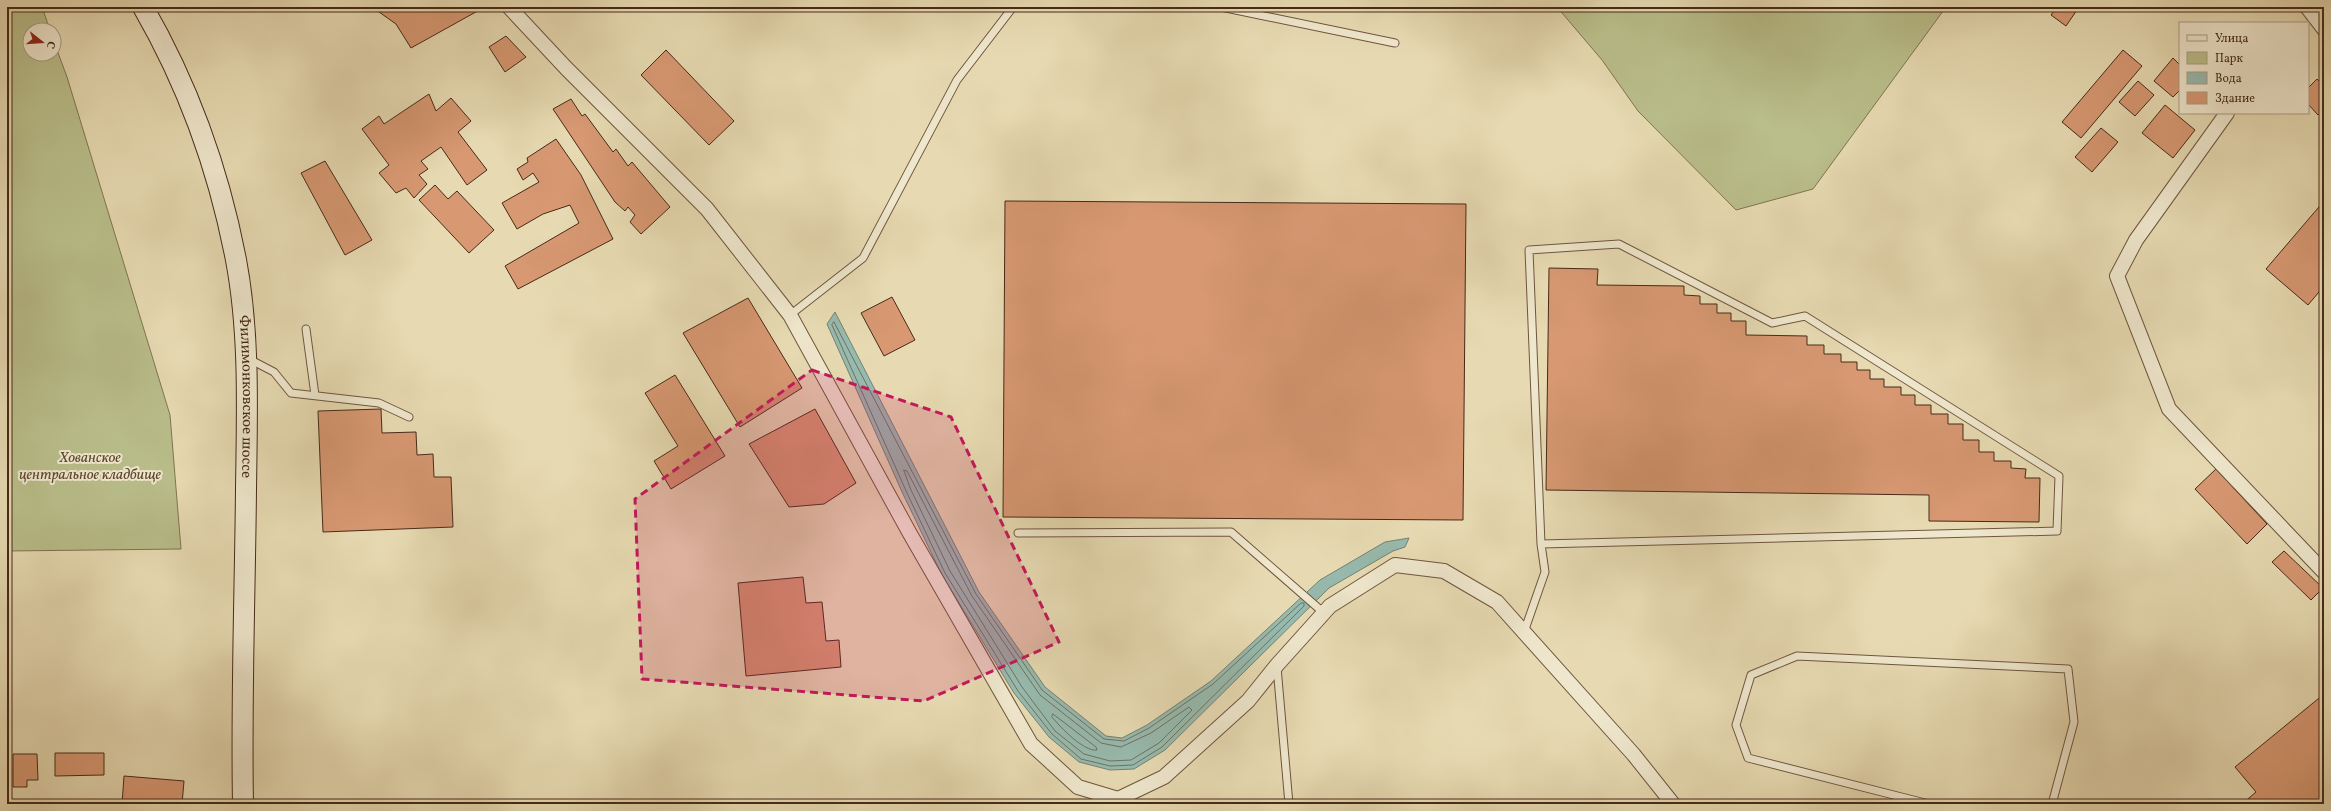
<svg xmlns="http://www.w3.org/2000/svg" width="2331" height="811" viewBox="0 0 2331 811" font-family="Vollkorn,serif">
<style>
.green{fill:#b9be8a;stroke:#807451}
.water{fill:#97baae;stroke:#778072}
.lines{fill:none;stroke-linecap:round;stroke-linejoin:round}
.shore{stroke:#6e7263;stroke-width:1}
.building{fill:#d79872;stroke:#462a18}
.service-casing{stroke:#6e563e;stroke-width:9}
.minor-casing{stroke:#6e563e;stroke-width:16}
.secondary-casing{stroke:#462a18;stroke-width:22}
.service{stroke:#efe7cd;stroke-width:7}
.minor{stroke:#efe7cd;stroke-width:14}
.secondary{stroke:#efe7cd;stroke-width:20}
.marked{fill:#c2185b;fill-opacity:0.2;stroke:#c2185b;stroke-width:3;stroke-dasharray:8 5;stroke-linejoin:round}
.labels{text-anchor:middle;dominant-baseline:central;stroke-width:4;stroke-linejoin:round;paint-order:stroke}
.street-label{font-size:15px;fill:#462a18;stroke:#efe7cd}
.park-label{font-size:15px;font-style:italic;fill:#5d482f;stroke:#efe7cd}
</style>
<rect width="100%" height="100%" fill="#e7dab2"/>
<filter id="stains"><feTurbulence type="fractalNoise" baseFrequency=".005" numOctaves="4"/><feColorMatrix values="0 0 0 0 .2 0 0 0 0 .09 0 0 0 0 .02 0 0 0 .5 -.17"/></filter>
<radialGradient id="worn" r=".72"><stop offset=".6" stop-color="#630" stop-opacity="0"/><stop offset="1" stop-color="#630" stop-opacity=".3"/></radialGradient>
<g class="green">
<polygon points="7,7 42,7 50,30 30,30 30,54 54,54 54,42 67,77 170,415 181,549 7,551"/>
<polygon points="1557,7 1946,7 1813,189 1736,210 1638,111 1602,60"/>
</g>
<polygon class="water" points="835,312 979,592 1045,687 1106,736 1122,738 1147,725 1211,681 1320,580 1385,542 1409,538 1405,547 1393,551 1329,588 1165,750 1134,769 1110,770 1079,762 1049,737 1014,693 942,575 903,494 827,324"/>
<g class="lines">
<g class="shore">
<polygon points="834,322 976,594 1042,690 1104,739 1124,741 1149,728 1213,684 1301,603 1304,603 1304,606 1162,747 1133,765 1110,766 1081,759 1052,734 1018,691 945,573 907,493 832,325"/>
<polygon points="904,470 907,471 972,596 1040,695 1101,743 1121,747 1151,733 1189,707 1192,710 1159,743 1131,760 1110,761 1084,754 1055,731 1022,687 950,571 911,490"/>
<path d="M1053,714L1096,747L1097,750C1084,752 1060,727 1052,717Z"/>
</g>
</g>
<g class="building">
<polygon points="372,7 483,7 483,8 411,48 396,24"/>
<polygon points="2057,7 2079,7 2066,26 2051,15"/>
<polygon points="506,36 526,57 505,72 489,47"/>
<polygon points="666,50 734,121 709,145 641,75"/>
<polygon points="2123,50 2142,66 2081,138 2062,122"/>
<polygon points="2173,58 2180,65 2180,90 2173,97 2154,81"/>
<polygon points="2317,79 2324,86 2324,109 2318,115 2308,104 2308,88"/>
<polygon points="2138,81 2154,95 2135,116 2119,102"/>
<polygon points="429,94 436,111 451,98 471,121 458,132 487,170 467,185 441,147 421,161 428,169 419,175 427,184 414,198 406,188 396,193 379,173 389,165 362,129 379,116 384,124"/>
<polygon points="571,99 582,116 585,114 613,152 616,149 628,166 632,162 670,207 641,234 630,222 635,215 628,207 625,211 615,202 553,109"/>
<polygon points="2165,105 2195,130 2173,158 2142,133"/>
<polygon points="2101,128 2118,142 2092,172 2075,157"/>
<polygon points="556,139 581,175 613,239 518,289 505,266 579,223 570,205 543,214 517,229 502,203 539,182 533,173 523,180 517,169 528,162 527,158"/>
<polygon points="325,161 372,240 345,255 301,173"/>
<polygon points="435,185 448,199 457,191 494,230 469,253 419,200"/>
<polygon points="1005,201 1466,204 1463,520 1003,517"/>
<polygon points="2324,201 2324,286 2308,305 2266,269"/>
<polygon points="1549,268 1598,269 1597,285 1684,286 1684,295 1700,296 1700,304 1717,304 1717,313 1731,313 1731,321 1746,321 1746,335 1807,336 1807,345 1824,345 1824,354 1841,354 1841,362 1857,362 1857,370 1870,370 1870,379 1884,379 1884,387 1901,387 1901,395 1915,395 1915,405 1931,405 1931,414 1948,414 1948,424 1963,424 1963,440 1979,440 1979,452 1994,452 1994,461 2011,461 2011,468 2026,469 2025,478 2040,478 2039,522 1929,521 1929,495 1546,490"/>
<polygon points="892,297 915,340 884,356 861,313"/>
<polygon points="748,298 802,388 740,427 683,333"/>
<polygon points="675,375 725,456 671,489 654,461 678,446 645,393"/>
<polygon points="381,409 382,433 416,432 417,455 433,454 434,477 451,477 453,527 323,532 318,411"/>
<polygon points="815,409 856,483 824,504 789,507 749,444"/>
<polygon points="2216,469 2267,524 2247,544 2195,489"/>
<polygon points="2284,551 2323,588 2311,600 2272,562"/>
<polygon points="803,577 806,603 822,602 826,641 839,640 841,667 746,676 738,583"/>
<polygon points="2324,694 2324,804 2242,804 2256,792 2235,767"/>
<polygon points="55,753 104,753 104,775 55,776"/>
<polygon points="13,754 37,754 38,780 27,780 27,787 13,787"/>
<polygon points="124,776 184,781 182,804 122,804"/>
</g>
<g class="lines">
<defs>
<g id="service">
<polyline points="1221,7 1395,43"/>
<polyline points="790,315 863,258 957,80 1013,7"/>
<polyline points="306,329 315,395"/>
<polyline points="247,358 274,372 291,393 379,403 409,417"/>
<polyline points="1018,533 1231,532 1324,613"/>
<polyline points="1524,632 1545,572 1541,544 1529,250 1619,244 1772,323 1805,316 2059,476 2057,531 1541,544"/>
<polyline points="1277,667 1289,804"/>
<polyline points="1929,804 1748,758 1736,725 1751,675 1797,656 2068,669 2074,722 2052,804"/>
</g>
<g id="minor">
<polyline points="509,7 566,68 707,209 790,315 909,532 1031,744 1078,787 1118,799 1164,777 1248,701 1277,665 1330,606 1395,565 1444,571 1497,602 1634,755 1673,804"/>
<polyline points="2307,7 2324,29"/>
<polyline points="2227,113 2136,240 2117,276 2169,409 2324,572"/>
</g>
<g id="secondary">
<path id="s1" d="M143,7C188,85 219,171 236,260C250,334 247,413 246,489C245,594 241,699 243,804"/>
</g>
</defs>
<use href="#service" class="service-casing"/>
<use href="#minor" class="minor-casing"/>
<use href="#secondary" class="secondary-casing"/>
<use href="#service" class="service"/>
<use href="#minor" class="minor"/>
<use href="#secondary" class="secondary"/>
</g>
<path class="marked" d="M812,370L951,417L1059,642L924,701L642,679L635,499Z"/>
<g class="labels">
<g class="street-label">
<text stroke="none"><textPath href="#s1" startOffset="408">Филимонковское шоссе</textPath></text>
</g>
<g class="park-label">
<text x="90" y="458">Хованское<tspan x="90" dy="17">центральное кладбище</tspan></text>
</g>
</g>
<rect width="2331" height="811" fill="none" stroke="#e7dab2" stroke-width="24"/>
<rect x="8" y="8" width="2315" height="795" fill="none" stroke="#462a18" stroke-width="2"/>
<rect x="12" y="12" width="2307" height="787" fill="none" stroke="#462a18"/>
<rect x="2179" y="22" width="130" height="92" fill="#efe7cd" stroke="#ab9b85"/>
<rect x="2187" y="35" width="20" height="6" fill="#efe7cd" stroke="#ab9b85"/>
<text x="2215" y="42" font-size="12" fill="#462a18">Улица</text>
<rect x="2187" y="52" width="20" height="12" fill="#b9be8a" stroke="#ab9b85"/>
<text x="2215" y="62" font-size="12" fill="#462a18">Парк</text>
<rect x="2187" y="72" width="20" height="12" fill="#97baae" stroke="#ab9b85"/>
<text x="2215" y="82" font-size="12" fill="#462a18">Вода</text>
<rect x="2187" y="92" width="20" height="12" fill="#d79872" stroke="#ab9b85"/>
<text x="2215" y="102" font-size="12" fill="#462a18">Здание</text>
<g transform="translate(42 42) rotate(107)"><circle r="19" fill="#efe7cd" stroke="#ab9b85"/>
<path d="M0-3L7 15L0 10L-7 15Z" fill="#8f2418"/>
<text y="-6" font-size="11" font-weight="bold" text-anchor="middle" fill="#462a18">С</text>
</g>
<rect width="100%" height="100%" filter="url(#stains)"/>
<rect width="100%" height="100%" fill="url(#worn)"/>
</svg>
